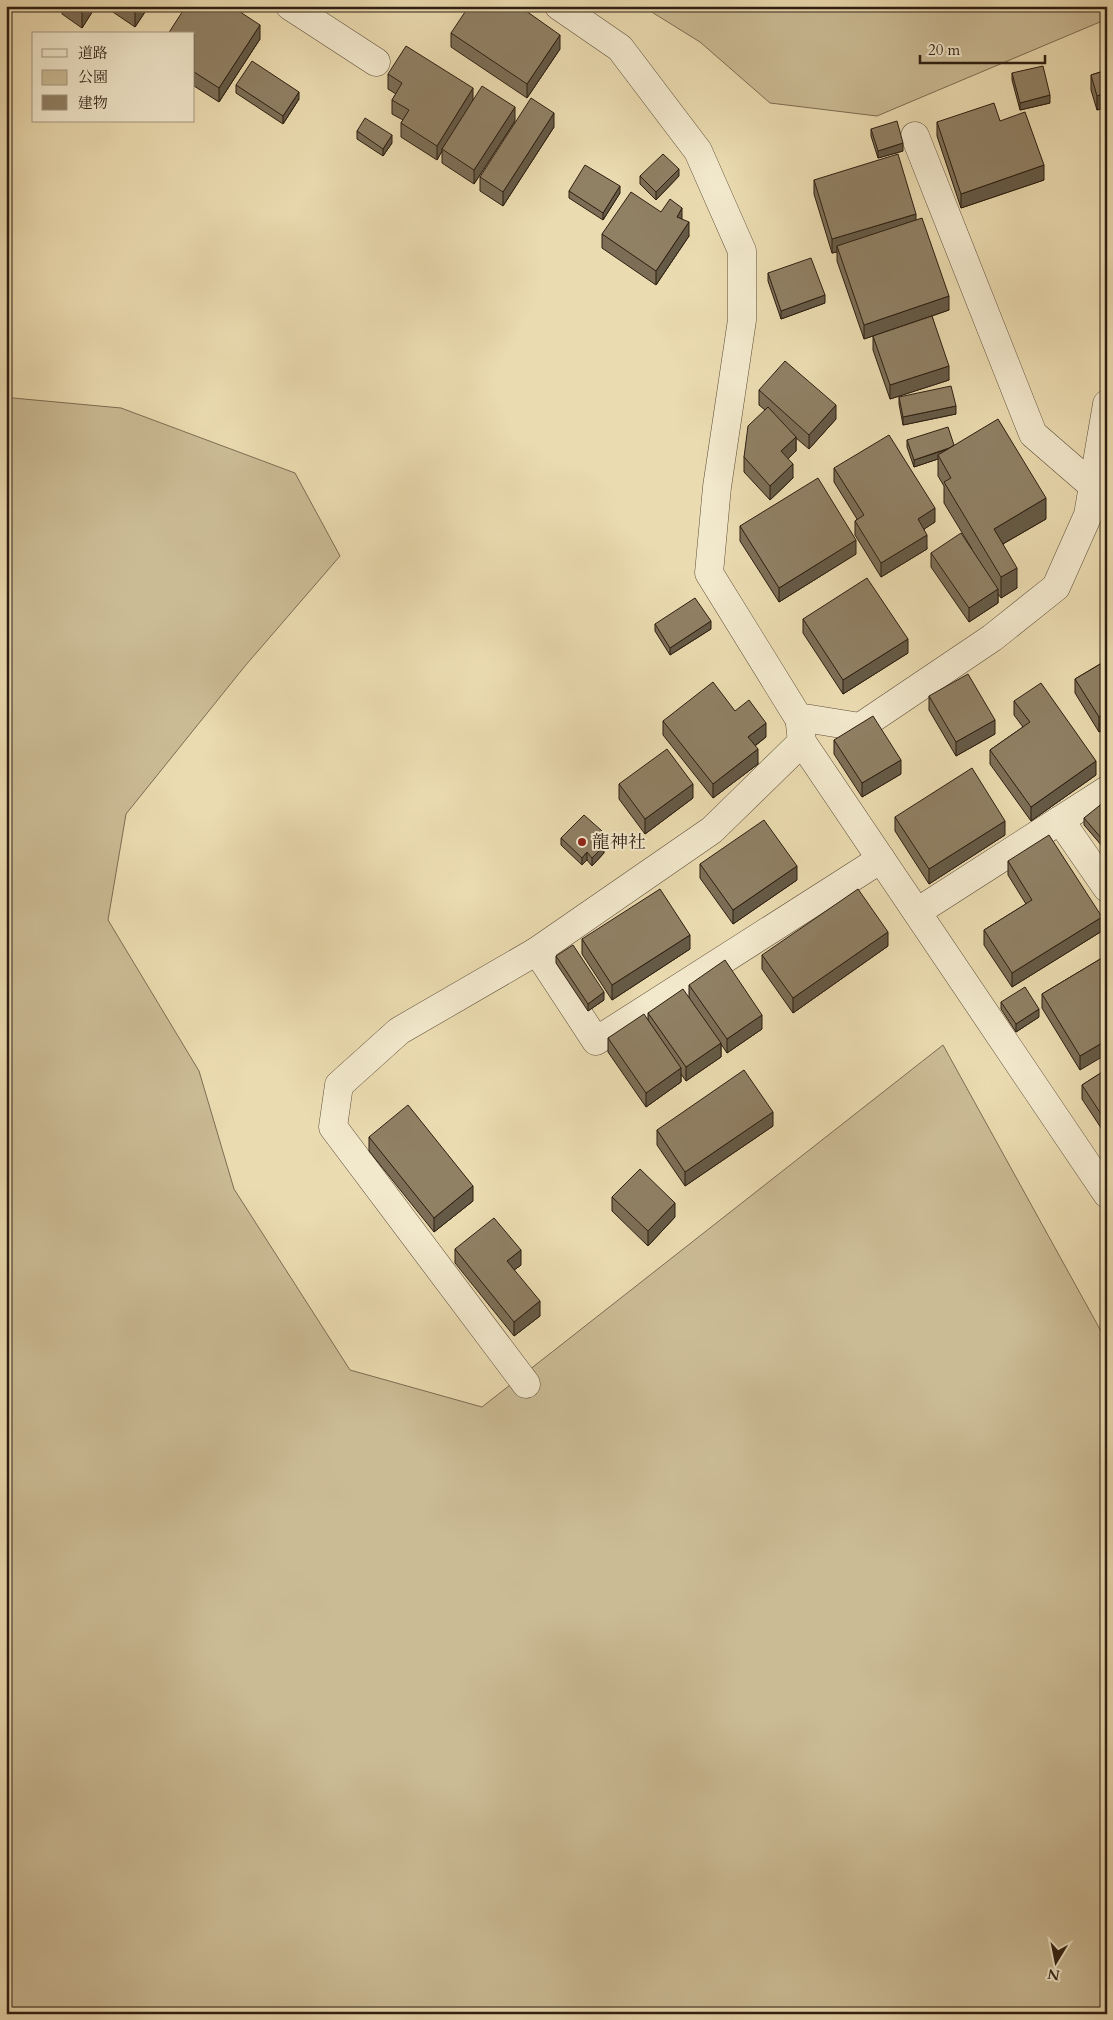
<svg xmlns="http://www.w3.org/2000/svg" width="1113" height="2020" viewBox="0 0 1113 2020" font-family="Cardo,'Noto Serif JP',serif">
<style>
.green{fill:#cbbb95;stroke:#7c6c53}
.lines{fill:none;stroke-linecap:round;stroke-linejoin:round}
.street-casing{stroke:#5c4d39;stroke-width:29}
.street{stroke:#f2e8cc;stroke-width:28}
.wall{fill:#7c6e56;stroke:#2d1e11}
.shaded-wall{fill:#655a46;stroke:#2d1e11}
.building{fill:#908064;stroke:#2d1e11}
.poi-dot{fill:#8f2418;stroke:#f2e8cc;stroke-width:2}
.labels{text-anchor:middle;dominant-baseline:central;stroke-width:4;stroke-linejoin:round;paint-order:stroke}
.poi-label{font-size:18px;fill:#2d1e11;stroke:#f2e8cc;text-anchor:start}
</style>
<rect width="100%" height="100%" fill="#ebdbb0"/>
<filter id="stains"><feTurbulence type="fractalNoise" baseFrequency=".004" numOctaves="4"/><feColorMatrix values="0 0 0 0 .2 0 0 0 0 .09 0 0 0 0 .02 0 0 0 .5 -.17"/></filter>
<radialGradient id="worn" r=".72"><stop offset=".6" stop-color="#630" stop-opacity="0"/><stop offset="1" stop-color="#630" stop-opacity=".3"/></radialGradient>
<g class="green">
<polygon points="642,6 1107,6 1107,19 877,116 770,103 700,42"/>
<polygon points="6,392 13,398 121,408 295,473 340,556 245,666 126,814 108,920 199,1071 234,1189 350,1370 482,1407 943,1045 1107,1342 1107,2014 6,2014"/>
</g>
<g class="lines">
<defs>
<g id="street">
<polyline points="290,6 376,62"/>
<polyline points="559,6 620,48 698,151 742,251 742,320 717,487 709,573 798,717 860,727 992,638 1056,587 1088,515 1107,404"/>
<polyline points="915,136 1033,434 1093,486"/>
<polyline points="800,724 802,742 1107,1194"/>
<polyline points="1060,820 1107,888"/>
<polyline points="917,912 1107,790"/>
<polyline points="537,951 596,1041 881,859"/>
<polyline points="526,1384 333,1127 339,1085 399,1031 537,951 712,830 802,742"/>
</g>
</defs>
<use href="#street" class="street-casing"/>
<use href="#street" class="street"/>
</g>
<g class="wall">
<polygon points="62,6 96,6 82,28 62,14"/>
<polygon points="104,6 149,6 135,27"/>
<polygon points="186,6 242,6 239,11 260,39 219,102 194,86 194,34"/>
<polygon points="451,33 560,49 527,98 451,47"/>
<polygon points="1107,70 1107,107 1097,110 1091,90 1091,75"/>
<polygon points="1012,73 1050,103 1020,110 1012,80"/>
<polygon points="388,74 473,100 515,121 474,184 442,163 442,151 437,160 401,137 401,123 403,120 392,114 392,100 396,94 388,89"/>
<polygon points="236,85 299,99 283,124 236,93"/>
<polygon points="1000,121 1044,180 961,208 937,136 937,122"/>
<polygon points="554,127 503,206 480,191 480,177"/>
<polygon points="871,129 903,151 878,158 871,136"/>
<polygon points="357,131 392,143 383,156 357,139"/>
<polygon points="640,176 679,176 656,200 640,184"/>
<polygon points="814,180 916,220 949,310 932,316 949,380 890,399 873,350 873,336 864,339 837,261 837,252 832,253 814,194"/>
<polygon points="569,191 620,193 603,220 569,198"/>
<polygon points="661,212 682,219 689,236 656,285 602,248 602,234"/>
<polygon points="768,273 825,303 781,319 768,281"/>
<polygon points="759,390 836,419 809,449 796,438 796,451 788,459 793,478 770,500 744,472 744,457 765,410 759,405"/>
<polygon points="899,397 956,414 903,425 899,404"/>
<polygon points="907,440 954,445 1046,519 1003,544 1017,588 1001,598 998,594 998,603 969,622 931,567 931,553 972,549 944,503 944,486 938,476 938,459 914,467 907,447"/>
<polygon points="834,468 935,522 924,529 927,549 881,577 855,535 855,521 857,519 834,482"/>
<polygon points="740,526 856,554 779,602 740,541"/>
<polygon points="803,619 908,653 843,694 803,633"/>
<polygon points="655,624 711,629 670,655 655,631"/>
<polygon points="1107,647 1107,727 1099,732 1075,693 1075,679 1102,663 1102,650"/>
<polygon points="929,696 995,734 956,756 929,710"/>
<polygon points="1014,701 1096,775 1031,821 990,764 990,750 1023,727 1014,715"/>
<polygon points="735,711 766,737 755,746 758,764 713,798 663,735 663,721"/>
<polygon points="834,740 901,774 862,797 834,754"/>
<polygon points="619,784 693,798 645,834 619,799"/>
<polygon points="1107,805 1107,842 1102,846 1084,825 1084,818"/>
<polygon points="895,817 1005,835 929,884 895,831"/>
<polygon points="561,838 602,839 599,841 604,853 592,866 587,860 582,865 561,845"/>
<polygon points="1008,861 1102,931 1012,987 984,945 984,930 1026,904 1008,875"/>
<polygon points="700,864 797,880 733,924 700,878"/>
<polygon points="582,939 690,949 612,1000 582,954"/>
<polygon points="888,946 793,1013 762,969 762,955"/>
<polygon points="1107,955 1080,1070 1042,1008 1042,994"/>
<polygon points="556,956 604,1000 588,1011 556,963"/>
<polygon points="689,985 762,1029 727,1053 721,1044 721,1057 686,1081 681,1074 681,1082 646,1107 608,1052 608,1038 648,1021 648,1013 689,998"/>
<polygon points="1001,1002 1039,1017 1016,1032 1001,1009"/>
<polygon points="1107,1069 1107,1137 1082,1099 1082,1085"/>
<polygon points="773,1126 685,1186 657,1145 657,1130"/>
<polygon points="369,1137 473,1201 434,1232 369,1151"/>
<polygon points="612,1197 675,1217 648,1246 612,1211"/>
<polygon points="455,1249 521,1265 514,1270 540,1316 514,1336 455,1263"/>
</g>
<g class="shaded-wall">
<polygon points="87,6 96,6 82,28 82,13"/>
<polygon points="140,6 149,6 135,27 135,13"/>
<polygon points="237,6 242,6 236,15 236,8"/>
<polygon points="260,25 260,39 219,102 219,88"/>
<polygon points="560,35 560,49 527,98 527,84"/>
<polygon points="473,88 473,102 442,149 442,151 437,160 437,146"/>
<polygon points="299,92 299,99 283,124 283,116"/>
<polygon points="1107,92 1107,107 1097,110 1097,96"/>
<polygon points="1050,95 1050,103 1020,110 1020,103"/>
<polygon points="515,107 515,121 474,184 474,170"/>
<polygon points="554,113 554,127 503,206 503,192"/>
<polygon points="392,135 392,143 383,156 383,149"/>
<polygon points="903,143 903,151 878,158 878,151"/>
<polygon points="1044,165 1044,180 961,208 961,194"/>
<polygon points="679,169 679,176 656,200 656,192"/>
<polygon points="620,186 620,193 603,220 603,213"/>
<polygon points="682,208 682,223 677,217"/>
<polygon points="916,214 916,228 837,246 837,252 832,253 832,239"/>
<polygon points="689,222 689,236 656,285 656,271"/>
<polygon points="825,295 825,303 781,319 781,311"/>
<polygon points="949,296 949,310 864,339 864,325"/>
<polygon points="949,366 949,380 890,399 890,385"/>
<polygon points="836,405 836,419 809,449 809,435"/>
<polygon points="956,406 956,414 903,425 903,417"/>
<polygon points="796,437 796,451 781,466 781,451"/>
<polygon points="955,447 938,455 938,459 914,467 914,460"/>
<polygon points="793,464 793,478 770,500 770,486"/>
<polygon points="1046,498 1046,519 994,549 994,529"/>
<polygon points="935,508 935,522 918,533 918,519"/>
<polygon points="927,535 927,549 881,577 881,563"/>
<polygon points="856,540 856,554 779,602 779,588"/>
<polygon points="1017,568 1017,588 1001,598 1001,577"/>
<polygon points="998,589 998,603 969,622 969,608"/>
<polygon points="711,621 711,629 670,655 670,648"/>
<polygon points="908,639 908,653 843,694 843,680"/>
<polygon points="1107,712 1107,727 1099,732 1099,717"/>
<polygon points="995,720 995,734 956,756 956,742"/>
<polygon points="766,723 766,737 748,751 748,737"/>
<polygon points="758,749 758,764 713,798 713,784"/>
<polygon points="901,760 901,774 862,797 862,783"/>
<polygon points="1096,761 1096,775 1031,821 1031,807"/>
<polygon points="693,784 693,798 645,834 645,819"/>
<polygon points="1005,821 1005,835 929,884 929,869"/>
<polygon points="602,831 602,839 596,845 596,838"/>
<polygon points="1107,834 1107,842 1102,846 1102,839"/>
<polygon points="604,846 604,853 592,866 592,858"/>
<polygon points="587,852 587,860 582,865 582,858"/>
<polygon points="797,866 797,880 733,924 733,910"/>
<polygon points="1102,917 1102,931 1012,987 1012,973"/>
<polygon points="888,932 888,946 793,1013 793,998"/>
<polygon points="690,935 690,949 612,1000 612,985"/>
<polygon points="604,992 604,1000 588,1011 588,1004"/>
<polygon points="1039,1009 1039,1017 1016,1032 1016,1024"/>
<polygon points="762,1015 762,1029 727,1053 727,1039"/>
<polygon points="1107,1023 1107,1037 1102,1026"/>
<polygon points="1107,1040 1107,1054 1080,1070 1080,1056"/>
<polygon points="721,1043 721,1057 686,1081 686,1067"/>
<polygon points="681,1068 681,1082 646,1107 646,1093"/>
<polygon points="773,1112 773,1126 685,1186 685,1172"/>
<polygon points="473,1186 473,1201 434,1232 434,1218"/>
<polygon points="675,1203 675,1217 648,1246 648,1231"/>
<polygon points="521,1250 521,1265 507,1275 507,1261"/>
<polygon points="540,1301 540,1316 514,1336 514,1322"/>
</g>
<g class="building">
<polygon points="71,6 87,6 82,13"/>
<polygon points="125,6 140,6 135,13"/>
<polygon points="186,6 231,6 260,25 219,88 194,72 194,34 168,34"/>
<polygon points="469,6 519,6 560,35 527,84 451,33"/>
<polygon points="406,46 473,88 437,146 401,123 409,110 392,100 402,83 388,74"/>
<polygon points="252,61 299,92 283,116 236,85"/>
<polygon points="1043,66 1050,95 1020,103 1012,73"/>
<polygon points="1107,70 1107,92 1097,96 1091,75"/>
<polygon points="482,86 515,107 474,170 442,149"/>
<polygon points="531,98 554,113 503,192 480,177"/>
<polygon points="994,103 1000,121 1025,112 1044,165 961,194 937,122"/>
<polygon points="365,118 392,135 383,149 357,131"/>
<polygon points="897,121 903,143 878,151 871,129"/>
<polygon points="663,154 679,169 656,192 640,176"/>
<polygon points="898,154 916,214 832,239 814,180"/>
<polygon points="585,165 620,186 603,213 569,191"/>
<polygon points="631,192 661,212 670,199 682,208 677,217 689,222 656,271 602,234"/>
<polygon points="922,218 949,296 864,325 837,246"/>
<polygon points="811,258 825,295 781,311 768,273"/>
<polygon points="932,316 949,366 890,385 873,336"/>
<polygon points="785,361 836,405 809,435 759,390"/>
<polygon points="951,386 956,406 903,417 899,397"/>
<polygon points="768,407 796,437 781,451 793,464 770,486 744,457 748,426"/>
<polygon points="998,419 1046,498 994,529 1017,568 1001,577 944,482 951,478 938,455"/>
<polygon points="948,427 954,445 949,448 914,460 907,440"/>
<polygon points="889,435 935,508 918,519 927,535 881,563 855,521 864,515 834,468"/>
<polygon points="818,478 856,540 779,588 740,526"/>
<polygon points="961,533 998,589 969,608 931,553"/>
<polygon points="867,578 908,639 843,680 803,619"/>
<polygon points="695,598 711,621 670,648 655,624"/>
<polygon points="1107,647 1107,659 1102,650"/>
<polygon points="1107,660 1107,712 1099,717 1075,679"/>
<polygon points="968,674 995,720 956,742 929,696"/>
<polygon points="713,682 735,711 749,700 766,723 748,737 758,749 713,784 663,721"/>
<polygon points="1041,683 1096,761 1031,807 990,750 1030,722 1014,701"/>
<polygon points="873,716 901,760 862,783 834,740"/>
<polygon points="667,749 693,784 645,819 619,784"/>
<polygon points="972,768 1005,821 929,869 895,817"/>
<polygon points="1104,802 1107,805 1107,834 1102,839 1084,818"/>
<polygon points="584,815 602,831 596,838 604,846 592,858 587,852 582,858 561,838"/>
<polygon points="764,820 797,866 733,910 700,864"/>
<polygon points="1049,835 1102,917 1012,973 984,930 1032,900 1008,861"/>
<polygon points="660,889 690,935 612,985 582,939"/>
<polygon points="858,889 888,932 793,998 762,955"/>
<polygon points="573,945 604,992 588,1004 556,956"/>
<polygon points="1107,955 1107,1023 1102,1026 1107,1034 1107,1040 1080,1056 1042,994"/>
<polygon points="725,960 762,1015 727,1039 689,985"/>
<polygon points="1025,987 1039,1009 1016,1024 1001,1002"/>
<polygon points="683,989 721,1043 686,1067 648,1013"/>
<polygon points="644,1014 681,1068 646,1093 608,1038"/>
<polygon points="1107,1069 1107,1123 1082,1085"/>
<polygon points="744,1070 773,1112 685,1172 657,1130"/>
<polygon points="408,1105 473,1186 434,1218 369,1137"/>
<polygon points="640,1169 675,1203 648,1231 612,1197"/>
<polygon points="494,1218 521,1250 507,1261 540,1301 514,1322 455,1249"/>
</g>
<circle class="poi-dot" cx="582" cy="842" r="5"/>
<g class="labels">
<g class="poi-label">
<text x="592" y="842">龍神社</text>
</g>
</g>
<rect width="1113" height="2020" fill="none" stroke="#ebdbb0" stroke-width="25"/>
<rect x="8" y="8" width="1098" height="2005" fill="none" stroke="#2d1e11" stroke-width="2.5"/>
<rect x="12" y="12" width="1088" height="1995" fill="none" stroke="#2d1e11"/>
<rect x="32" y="32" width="162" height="90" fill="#f2e8cc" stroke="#a39781"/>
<rect x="42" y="49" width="25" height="8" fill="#f2e8cc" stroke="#a39781"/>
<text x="78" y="58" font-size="15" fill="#2d1e11">道路</text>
<rect x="42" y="70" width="25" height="15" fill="#cbbb95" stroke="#a39781"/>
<text x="78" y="82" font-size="15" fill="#2d1e11">公園</text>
<rect x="42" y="95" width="25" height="15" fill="#908064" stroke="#a39781"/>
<text x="78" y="108" font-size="15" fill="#2d1e11">建物</text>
<g transform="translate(1056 1962) rotate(190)" stroke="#f2e8cc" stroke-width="4" paint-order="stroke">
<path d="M0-4L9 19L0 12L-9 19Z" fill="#2d1e11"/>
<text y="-8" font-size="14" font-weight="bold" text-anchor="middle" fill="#2d1e11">N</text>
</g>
<path d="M920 55v8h125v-8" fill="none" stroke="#2d1e11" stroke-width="2.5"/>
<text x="928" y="55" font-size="15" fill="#2d1e11" stroke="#f2e8cc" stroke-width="4" paint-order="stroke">20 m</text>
<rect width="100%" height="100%" filter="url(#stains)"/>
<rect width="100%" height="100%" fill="url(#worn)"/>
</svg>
